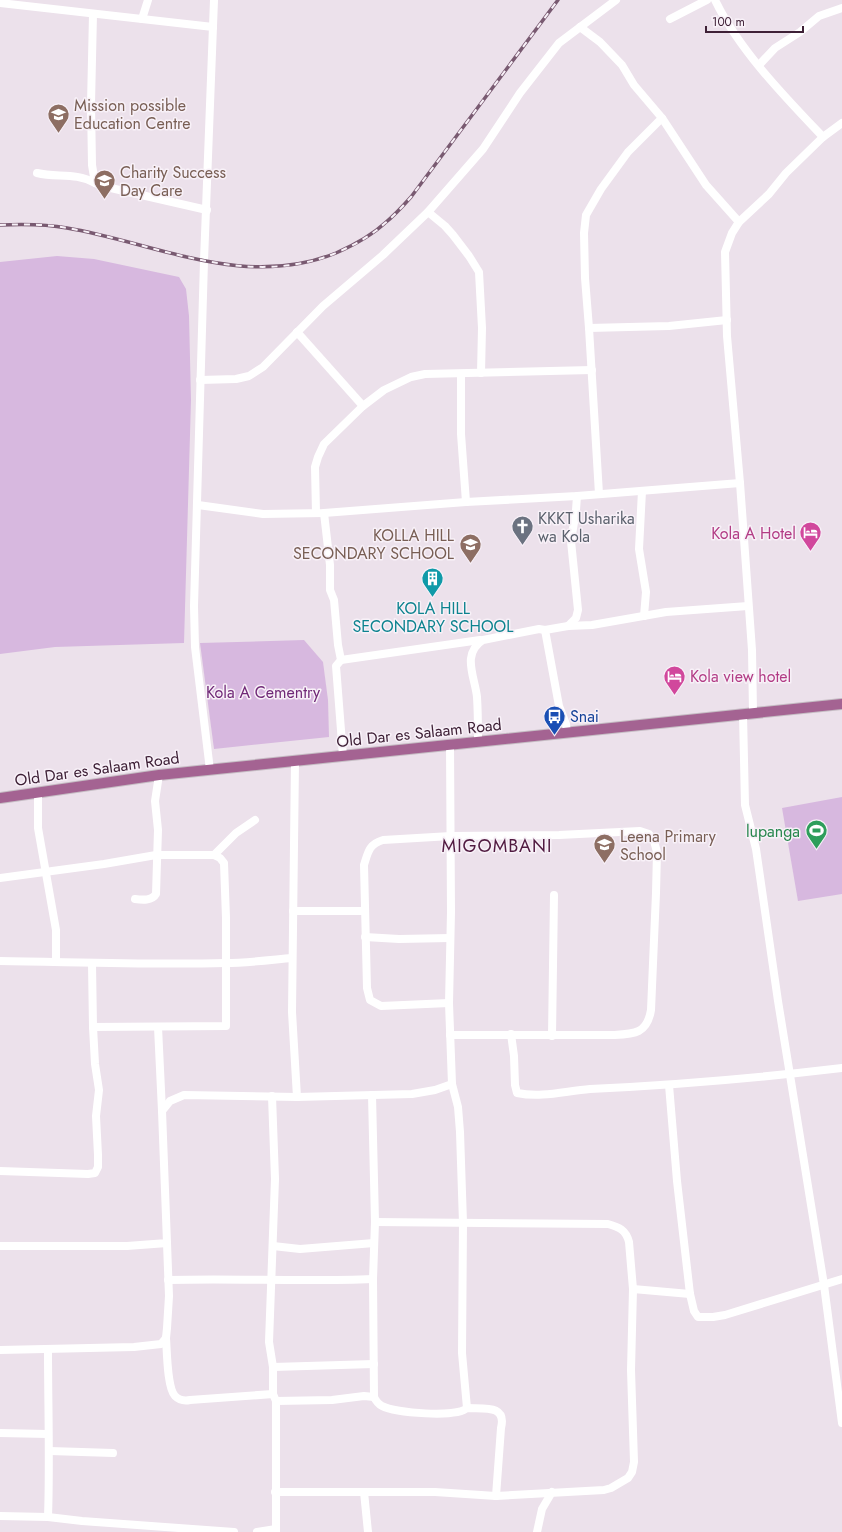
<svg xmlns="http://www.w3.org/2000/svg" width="842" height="1532" viewBox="0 0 842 1532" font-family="Jost,sans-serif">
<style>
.green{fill:#d7b8df}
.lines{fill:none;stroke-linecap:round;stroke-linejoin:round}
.major-casing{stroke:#c5bcc3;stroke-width:12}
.minor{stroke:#fff;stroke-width:8}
.major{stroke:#a46392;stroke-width:10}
.rail-casing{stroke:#795a71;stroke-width:3.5}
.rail{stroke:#f8f1f8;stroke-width:2;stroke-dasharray:6;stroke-linecap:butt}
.labels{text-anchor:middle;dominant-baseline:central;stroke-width:3;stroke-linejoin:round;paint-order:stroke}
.education-label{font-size:16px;fill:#785e54;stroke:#f8f1f8;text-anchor:start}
.worship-label{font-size:16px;fill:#5b616d;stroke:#f8f1f8;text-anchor:start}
.hotel-label{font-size:16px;fill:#b23c85;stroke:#f8f1f8;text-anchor:end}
.culture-label{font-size:16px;fill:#0d838f;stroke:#f8f1f8}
.park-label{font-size:16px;fill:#702877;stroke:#f8f1f8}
.transit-label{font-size:16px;fill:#164399;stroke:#f8f1f8;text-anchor:start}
.street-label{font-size:16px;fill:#3e2036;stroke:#f8f1f8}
.leisure-label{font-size:16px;fill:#27864d;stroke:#f8f1f8;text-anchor:end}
.quarter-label{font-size:18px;letter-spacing:1px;fill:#511b41;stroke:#f8f1f8}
</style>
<rect width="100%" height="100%" fill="#ece1eb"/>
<g class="green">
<polygon points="57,256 94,259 179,277 186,289 189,316 191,400 184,643 55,647 0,654 0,262"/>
<polygon points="304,640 323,662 328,700 329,737 214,749 200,643"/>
<polygon points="842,797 842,894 798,901 782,808"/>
</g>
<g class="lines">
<defs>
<polyline id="major" points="0,798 159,775 842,704"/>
</defs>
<use href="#major" class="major-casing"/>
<g class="minor">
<path d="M715,0C739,50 785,97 823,137"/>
<polyline points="0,3 213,27"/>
<polyline points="93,14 91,104 92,165 95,183 102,186 207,210"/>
<polyline points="142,19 148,0"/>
<polyline points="670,19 707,0"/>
<polyline points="580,27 600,42 622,65 634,85 662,118 706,185 739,222"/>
<polyline points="759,65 775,48 800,32 819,16 842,8"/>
<path d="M37,173C57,178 75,172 95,183"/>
<polyline points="428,212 445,226 453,235 469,256 479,272 482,328 481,373"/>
<polyline points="589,328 669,326 727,320"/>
<polyline points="297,332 363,406"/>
<polyline points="461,374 461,434 466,502"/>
<polyline points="200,380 236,379 249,376 263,367 323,306 383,255 428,212 483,149 520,93 559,43 616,0"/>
<polyline points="642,491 639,549 646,592 644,616"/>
<polyline points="599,494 589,328 585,278 584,233 586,215 601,189 628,152 662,118"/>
<polyline points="198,505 263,514 324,513 466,502 577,496 740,483"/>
<polyline points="316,513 315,467 318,457 324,444 363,406 384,390 411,377 425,374 592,370"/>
<polyline points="324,513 330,565 330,590 334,600 338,645 341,660 336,666 343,756"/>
<polyline points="568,626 576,618 578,610 571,541 576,510 577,496"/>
<polyline points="545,630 559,706 566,724 567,733"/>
<polyline points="341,660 480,640"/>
<polyline points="753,713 752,650 740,483 727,336 725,252 732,233 739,222 769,194 786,173 823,137 842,123"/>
<polyline points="743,714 745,805 756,849 778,1001 824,1285 842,1423"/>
<path d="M478,741C478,727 478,712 477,697C475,677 461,654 483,640L539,629L545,630L568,626L592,625L666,612L748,606"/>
<polyline points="295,761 292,1012 297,1097"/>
<polyline points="210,770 195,647 194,606 204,261 214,0"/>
<polyline points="38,793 38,828 56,930 56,961"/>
<polyline points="214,855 236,833 255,820"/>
<polyline points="0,878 104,864 156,855 214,855 220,858 224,863 226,918 226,1026 93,1027"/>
<path d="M135,899C142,900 152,901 156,894L158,830L155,801L159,775"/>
<polyline points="293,911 365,911"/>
<polyline points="365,937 399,939 450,938"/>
<path d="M0,961C75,962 150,965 225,963C247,963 270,960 292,958"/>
<path d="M449,1003L381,1006L370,1000L367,988L364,865C368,852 369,844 383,840L451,836L559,835L640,831L649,834L654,841L657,852L656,893L651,1010C647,1034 634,1034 613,1035H450"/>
<polyline points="158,1027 162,1111"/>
<path d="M511,1034L514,1056L515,1085L517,1093C542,1098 565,1091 590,1089C674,1085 758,1078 842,1068"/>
<polyline points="552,1036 554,895"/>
<polyline points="452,1084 458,1107 460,1132 463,1223 462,1353 467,1408"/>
<polyline points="669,1085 677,1181 690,1294 694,1311 698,1317 713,1317 725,1315 842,1279"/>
<path d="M372,1095L375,1222L373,1279L374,1397C376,1401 378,1404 382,1406C395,1413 457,1418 467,1408C483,1409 507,1404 501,1428L496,1496"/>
<polyline points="272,1096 275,1179 269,1342 273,1367 273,1394 276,1401 276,1532"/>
<polyline points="0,1171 88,1174 95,1173 98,1167 98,1155 96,1116 99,1090 95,1064 93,1027 92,964"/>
<polyline points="0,1246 127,1246 167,1243 162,1111 170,1101 184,1095 297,1097 412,1094 435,1090 452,1084 449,1003 451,912 450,745"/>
<polyline points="273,1246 300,1249 374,1243"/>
<path d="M168,1280C236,1278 304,1282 373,1279"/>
<polyline points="633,1289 690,1294"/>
<path d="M166,1338C167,1350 167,1388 175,1396C179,1400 185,1401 190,1400L273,1394"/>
<polyline points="0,1350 134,1347 161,1344 166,1338 167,1328 169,1296 167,1243"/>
<path d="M48,1350C48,1406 50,1461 48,1517"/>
<polyline points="273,1367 374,1364"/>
<polyline points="276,1401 332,1400 364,1396 374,1397"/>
<polyline points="0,1433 48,1434"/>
<polyline points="50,1451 113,1453"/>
<path d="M275,1492H435L496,1496L604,1490L611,1488L628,1478L632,1472L634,1462L631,1370L633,1289L629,1242C626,1230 619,1227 608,1224L375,1222"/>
<polyline points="364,1492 368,1532"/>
<polyline points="0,1516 48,1517 82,1521 234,1532"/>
<polyline points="257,1532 276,1529"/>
<polyline points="537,1532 542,1509 552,1492"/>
</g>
<use href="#major" class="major"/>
<defs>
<path id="rail" d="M0,225C22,224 45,224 67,228C156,243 245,290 336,253C354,245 371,236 385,223C395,215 403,206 411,197L558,0"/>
</defs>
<use href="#rail" class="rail-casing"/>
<use href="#rail" class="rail"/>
</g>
<defs>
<symbol id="school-pin" viewBox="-11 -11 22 30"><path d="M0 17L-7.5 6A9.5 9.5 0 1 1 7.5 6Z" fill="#8d6e63" stroke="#f8f1f8"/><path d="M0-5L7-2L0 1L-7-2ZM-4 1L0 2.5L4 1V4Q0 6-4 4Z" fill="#fff"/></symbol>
<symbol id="church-pin" viewBox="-11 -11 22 30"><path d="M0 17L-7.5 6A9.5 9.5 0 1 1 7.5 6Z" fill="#6b7280" stroke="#f8f1f8"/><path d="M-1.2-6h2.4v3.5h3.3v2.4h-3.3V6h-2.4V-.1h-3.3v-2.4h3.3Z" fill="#fff"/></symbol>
<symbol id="hotel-pin" viewBox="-11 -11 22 30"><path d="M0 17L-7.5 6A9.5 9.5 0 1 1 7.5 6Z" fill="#d1479c" stroke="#f8f1f8"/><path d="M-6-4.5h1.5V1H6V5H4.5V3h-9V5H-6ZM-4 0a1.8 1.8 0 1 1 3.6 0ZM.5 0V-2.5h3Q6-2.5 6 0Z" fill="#fff"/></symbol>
<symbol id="building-pin" viewBox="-11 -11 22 30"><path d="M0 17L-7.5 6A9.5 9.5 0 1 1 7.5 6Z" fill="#0f9aa8" stroke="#f8f1f8"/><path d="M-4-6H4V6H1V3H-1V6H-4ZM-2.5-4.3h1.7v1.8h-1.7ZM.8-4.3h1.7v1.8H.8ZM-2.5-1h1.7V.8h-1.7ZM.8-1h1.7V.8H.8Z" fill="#fff"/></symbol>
<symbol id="bus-pin" viewBox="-11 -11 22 30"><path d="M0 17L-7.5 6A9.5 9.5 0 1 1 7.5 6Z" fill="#1a4fb4" stroke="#f8f1f8"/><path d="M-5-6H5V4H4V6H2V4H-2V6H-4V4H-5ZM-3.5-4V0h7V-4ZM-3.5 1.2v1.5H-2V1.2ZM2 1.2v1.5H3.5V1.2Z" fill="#fff"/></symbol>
<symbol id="stadium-pin" viewBox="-11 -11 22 30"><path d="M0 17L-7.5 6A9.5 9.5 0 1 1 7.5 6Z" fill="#2e9e5b" stroke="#f8f1f8"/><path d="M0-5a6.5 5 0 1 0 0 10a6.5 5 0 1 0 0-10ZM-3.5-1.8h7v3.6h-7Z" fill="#fff"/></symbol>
</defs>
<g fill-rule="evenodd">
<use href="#school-pin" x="46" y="102" width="25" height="34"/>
<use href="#school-pin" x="92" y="168" width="25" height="34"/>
<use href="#church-pin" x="510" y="514" width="25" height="34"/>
<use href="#hotel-pin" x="798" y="520" width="25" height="34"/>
<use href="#school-pin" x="458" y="532" width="25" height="34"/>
<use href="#building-pin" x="420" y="566" width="25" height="34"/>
<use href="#hotel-pin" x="662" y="664" width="25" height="34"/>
<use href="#bus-pin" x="542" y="704" width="25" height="34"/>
<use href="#stadium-pin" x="804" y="818" width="25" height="34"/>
<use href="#school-pin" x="592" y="832" width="25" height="34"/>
</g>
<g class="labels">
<g class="education-label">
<text x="74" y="105">Mission possible<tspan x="74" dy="18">Education Centre</tspan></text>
<text x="120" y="172">Charity Success<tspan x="120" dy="18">Day Care</tspan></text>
<text x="454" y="535" text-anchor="end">KOLLA HILL<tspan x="454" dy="18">SECONDARY SCHOOL</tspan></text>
<text x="620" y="836">Leena Primary<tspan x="620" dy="18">School</tspan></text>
</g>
<g class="worship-label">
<text x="538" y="518">KKKT Usharika<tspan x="538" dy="18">wa Kola</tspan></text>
</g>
<g class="hotel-label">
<text x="796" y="533">Kola A Hotel</text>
<text x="690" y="676" text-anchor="start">Kola view hotel</text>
</g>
<g class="culture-label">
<text x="433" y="608">KOLA HILL<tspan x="433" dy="18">SECONDARY SCHOOL</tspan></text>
</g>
<g class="park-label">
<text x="263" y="692">Kola A Cementry</text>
</g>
<g class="transit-label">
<text x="570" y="716">Snai</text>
</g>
<g class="street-label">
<text transform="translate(419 733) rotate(-6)">Old Dar es Salaam Road</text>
<text transform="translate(97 769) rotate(-8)">Old Dar es Salaam Road</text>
</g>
<g class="leisure-label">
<text x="800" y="831">lupanga</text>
</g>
<g class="quarter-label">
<text x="497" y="846">MIGOMBANI</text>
</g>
</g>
<path d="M706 26v6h97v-6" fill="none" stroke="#3e2036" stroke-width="2"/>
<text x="712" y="26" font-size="12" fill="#3e2036" stroke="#f8f1f8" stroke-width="3" paint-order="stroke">100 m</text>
</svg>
